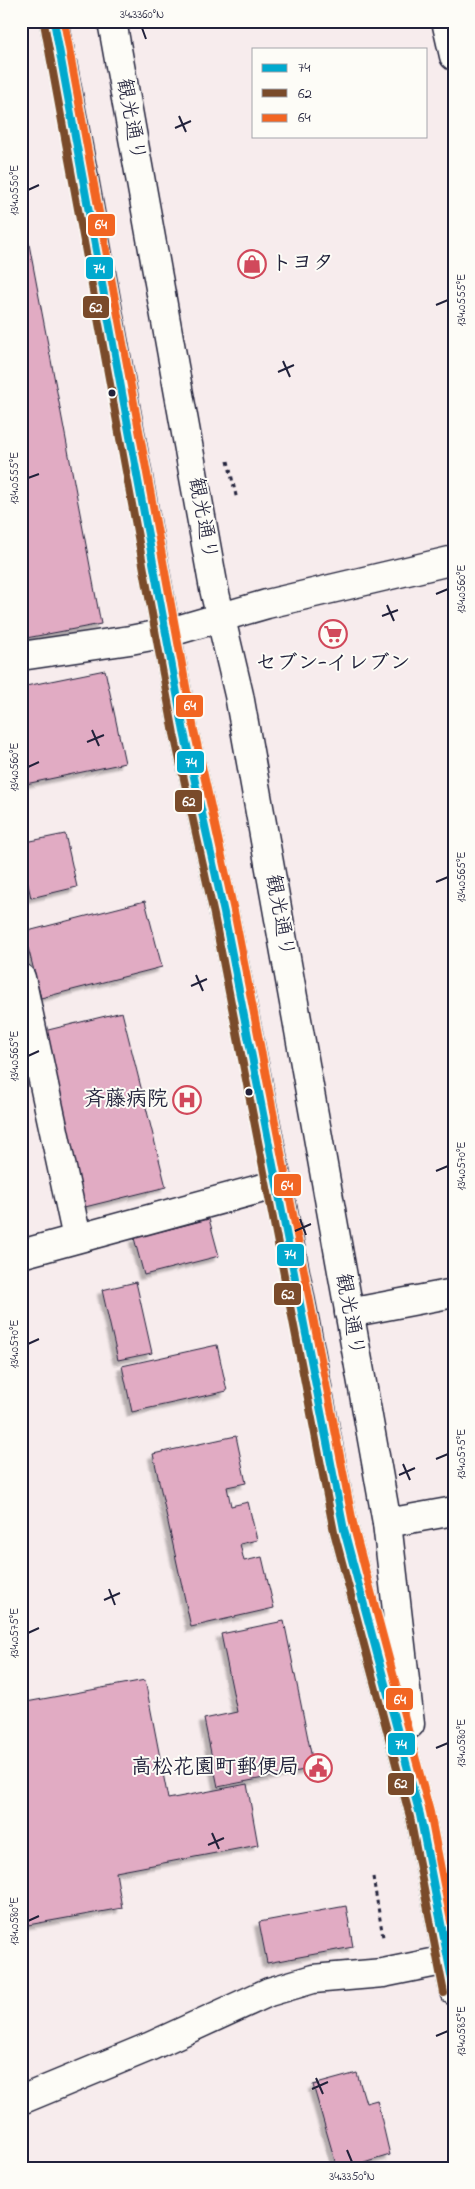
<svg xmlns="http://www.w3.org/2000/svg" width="475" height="2189" viewBox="0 0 475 2189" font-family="'Indie Flower','Klee One',sans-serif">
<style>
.building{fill:#e1abc3;stroke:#22223b;filter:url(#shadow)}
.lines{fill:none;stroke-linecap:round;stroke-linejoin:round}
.street-casing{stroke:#22223b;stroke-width:31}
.primary-casing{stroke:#22223b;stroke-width:31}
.path{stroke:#22223b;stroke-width:3;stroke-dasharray:4 4;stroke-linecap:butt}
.street{stroke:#fdfcf7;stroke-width:28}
.primary{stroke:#fdfcf7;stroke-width:28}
.bus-1-casing{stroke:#fdfcf7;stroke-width:11}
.bus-2-casing{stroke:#fdfcf7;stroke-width:11}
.bus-3-casing{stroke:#fdfcf7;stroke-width:11}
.bus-1{stroke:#00a9ce;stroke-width:8}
.bus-2{stroke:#7a4b2a;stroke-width:8}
.bus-3{stroke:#f26522;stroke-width:8}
.ticks{fill:none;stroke:#22223b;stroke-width:2}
.bus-dot{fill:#22223b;stroke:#fdfcf7;stroke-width:2}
.labels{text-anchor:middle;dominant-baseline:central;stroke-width:4;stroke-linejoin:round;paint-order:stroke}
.street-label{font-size:21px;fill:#22223b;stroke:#fdfcf7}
.poi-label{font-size:21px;font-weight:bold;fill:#22223b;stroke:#fdfcf7;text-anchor:end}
.line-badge{stroke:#fdfcf7;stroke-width:2}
.badge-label{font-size:14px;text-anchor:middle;font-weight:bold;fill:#fff}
.neatline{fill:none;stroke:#22223b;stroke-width:2}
.ticks-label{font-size:12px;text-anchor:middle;fill:#22223b}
</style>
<defs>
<filter id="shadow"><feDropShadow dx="-4.5" dy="4.5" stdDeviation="1" flood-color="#0004"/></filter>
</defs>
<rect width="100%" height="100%" fill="#f7eced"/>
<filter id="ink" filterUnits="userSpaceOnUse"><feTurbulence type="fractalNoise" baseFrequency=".02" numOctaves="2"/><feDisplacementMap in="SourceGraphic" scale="10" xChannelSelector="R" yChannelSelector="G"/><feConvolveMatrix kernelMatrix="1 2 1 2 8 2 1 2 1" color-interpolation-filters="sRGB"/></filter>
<g filter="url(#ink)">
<g class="building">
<polygon points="21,202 101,624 21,639"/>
<polygon points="105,670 125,763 21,785 21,687"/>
<polygon points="65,834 77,887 31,898 21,853 21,843"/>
<polygon points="145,901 162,967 41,998 24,932"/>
<polygon points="122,1012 166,1187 85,1207 40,1032"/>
<polygon points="209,1219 219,1256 144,1275 134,1238"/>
<polygon points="136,1282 152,1353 118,1360 102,1290"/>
<polygon points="217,1345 227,1391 132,1412 122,1366"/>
<polygon points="236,1436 246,1483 227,1487 231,1506 248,1502 257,1540 240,1544 244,1561 262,1557 274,1608 191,1627 153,1454"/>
<polygon points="284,1621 314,1768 218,1787 204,1719 237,1712 221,1634"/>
<polygon points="145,1680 168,1799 247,1784 258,1845 116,1872 122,1908 28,1925 21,1888 21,1703"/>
<polygon points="346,1906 353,1947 267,1963 259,1922"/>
<polygon points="357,2073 366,2103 377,2100 390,2155 347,2168 337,2168 313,2085"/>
</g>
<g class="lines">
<defs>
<g id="street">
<polyline points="446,21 454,56"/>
<polyline points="21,656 130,640 167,633 267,604 454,560"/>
<polyline points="21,978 77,1238"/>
<polyline points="21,1254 278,1184"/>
<polyline points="349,1313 454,1293"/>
<polyline points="387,1523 454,1511"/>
<polyline points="21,2100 149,2047 269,1992 313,1979 383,1973 447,1960"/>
</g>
<g id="primary">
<polyline points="54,21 82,168 184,732 224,913 305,1323 344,1530 420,1815 454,1991"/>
<polyline points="112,21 214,589 239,695 387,1523 410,1724"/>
</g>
</defs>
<use href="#street" class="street-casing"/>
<use href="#primary" class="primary-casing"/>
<g class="path">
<polyline points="228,461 237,500"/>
<polyline points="373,1877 383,1937"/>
</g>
<use href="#street" class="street"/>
<use href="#primary" class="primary"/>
<defs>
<polyline id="bus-1" points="54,21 184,732 224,913 344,1530 420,1815 454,1990"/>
<polyline id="bus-2" points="44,23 174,734 214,915 334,1532 410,1817 444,1993"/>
<polyline id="bus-3" points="64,21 194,730 234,911 354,1528 430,1812 454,1937"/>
</defs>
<use href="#bus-1" class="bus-1-casing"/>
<use href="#bus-2" class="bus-2-casing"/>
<use href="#bus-3" class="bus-3-casing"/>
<use href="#bus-1" class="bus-1"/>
<use href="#bus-2" class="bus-2"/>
<use href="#bus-3" class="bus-3"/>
</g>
</g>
<path class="ticks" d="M142,28L146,39M179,116L186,132M175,128L191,121M28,190L39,185M436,305L448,300M283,361L290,377M278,372L294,365M28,478L39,474M436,594L448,589M387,605L394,621M382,616L398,610M92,730L99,746M87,742L104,735M28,767L39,762M436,882L448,877M196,975L203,991M191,986L207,979M28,1056L39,1051M436,1171L448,1166M300,1219L306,1235M295,1231L311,1224M28,1344L39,1339M436,1459L448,1454M403,1464L410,1480M399,1475L415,1468M109,1589L115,1605M104,1600L120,1593M28,1633L39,1628M436,1748L448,1743M212,1833L219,1849M208,1845L224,1838M28,1921L39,1916M436,2036L448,2031M316,2078L323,2094M312,2089L328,2082M347,2150L352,2162"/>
<defs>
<symbol id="shop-ring" viewBox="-11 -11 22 22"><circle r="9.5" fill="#fdfcf7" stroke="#d1495b" stroke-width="1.5"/><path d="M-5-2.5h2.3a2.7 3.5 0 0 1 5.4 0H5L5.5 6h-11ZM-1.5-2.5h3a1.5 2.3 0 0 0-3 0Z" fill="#d1495b"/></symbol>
<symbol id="supermarket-ring" viewBox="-11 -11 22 22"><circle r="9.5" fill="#fdfcf7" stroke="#d1495b" stroke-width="1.5"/><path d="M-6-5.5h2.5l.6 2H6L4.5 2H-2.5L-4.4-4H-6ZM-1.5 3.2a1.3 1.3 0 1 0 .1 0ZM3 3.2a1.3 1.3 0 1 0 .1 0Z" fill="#d1495b"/></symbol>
<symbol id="hospital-ring" viewBox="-11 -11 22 22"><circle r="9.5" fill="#fdfcf7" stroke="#d1495b" stroke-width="1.5"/><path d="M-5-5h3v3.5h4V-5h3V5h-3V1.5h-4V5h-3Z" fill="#d1495b"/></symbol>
<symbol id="civic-ring" viewBox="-11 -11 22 22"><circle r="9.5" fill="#fdfcf7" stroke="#d1495b" stroke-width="1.5"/><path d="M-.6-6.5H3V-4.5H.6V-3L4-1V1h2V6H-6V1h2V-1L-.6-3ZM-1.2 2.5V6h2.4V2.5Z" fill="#d1495b"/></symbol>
</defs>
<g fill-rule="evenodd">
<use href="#shop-ring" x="236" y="248" width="32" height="32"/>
<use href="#supermarket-ring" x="317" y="618" width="32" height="32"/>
<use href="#hospital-ring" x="171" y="1084" width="32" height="32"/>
<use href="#civic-ring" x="302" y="1752" width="32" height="32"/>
</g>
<g class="bus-dot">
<circle cx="112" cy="393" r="4.5"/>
<circle cx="249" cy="1092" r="4.5"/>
</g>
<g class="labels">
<g class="street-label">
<text transform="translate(130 120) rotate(80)">観光通り</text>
<text transform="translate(202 519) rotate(80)">観光通り</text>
<text transform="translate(279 916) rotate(80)">観光通り</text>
<text transform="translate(349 1315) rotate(80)">観光通り</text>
</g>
<g class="poi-label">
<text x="271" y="264" text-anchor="start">トヨタ</text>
<text x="333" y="664" text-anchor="middle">セブン-イレブン</text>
<text x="168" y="1100">斉藤病院</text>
<text x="299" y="1768">高松花園町郵便局</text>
</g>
</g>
<g class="line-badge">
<rect x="87" y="213" width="29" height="24" rx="5" fill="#f26522"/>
<rect x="85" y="256" width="29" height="24" rx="5" fill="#00a9ce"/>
<rect x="82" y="295" width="28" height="24" rx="5" fill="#7a4b2a"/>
<rect x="175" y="694" width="29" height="24" rx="5" fill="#f26522"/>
<rect x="176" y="750" width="29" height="24" rx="5" fill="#00a9ce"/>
<rect x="174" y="789" width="29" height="24" rx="5" fill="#7a4b2a"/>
<rect x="273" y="1173" width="29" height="24" rx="5" fill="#f26522"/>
<rect x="276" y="1243" width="29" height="24" rx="5" fill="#00a9ce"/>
<rect x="273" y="1282" width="29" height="24" rx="5" fill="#7a4b2a"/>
<rect x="385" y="1687" width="29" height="24" rx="5" fill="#f26522"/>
<rect x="387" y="1732" width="29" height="24" rx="5" fill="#00a9ce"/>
<rect x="387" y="1772" width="28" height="24" rx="5" fill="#7a4b2a"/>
</g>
<g class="badge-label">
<text x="101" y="229">64</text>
<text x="99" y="273">74</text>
<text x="96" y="312">62</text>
<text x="190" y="710">64</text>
<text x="191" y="767">74</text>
<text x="189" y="806">62</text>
<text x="287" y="1190">64</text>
<text x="290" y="1259">74</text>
<text x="288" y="1299">62</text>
<text x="400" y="1704">64</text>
<text x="401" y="1749">74</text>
<text x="401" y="1788">62</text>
</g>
<rect width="475" height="2189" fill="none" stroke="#fdfcf7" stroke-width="55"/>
<rect x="252" y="48" width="175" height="90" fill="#fdfcf7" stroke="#a5a5ac"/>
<rect x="262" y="64" width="25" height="8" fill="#00a9ce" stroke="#a5a5ac"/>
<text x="298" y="72" font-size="15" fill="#22223b">74</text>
<rect x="262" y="89" width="25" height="8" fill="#7a4b2a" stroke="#a5a5ac"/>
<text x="298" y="98" font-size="15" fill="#22223b">62</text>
<rect x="262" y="114" width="25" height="8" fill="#f26522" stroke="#a5a5ac"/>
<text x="298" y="122" font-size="15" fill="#22223b">64</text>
<rect x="28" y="28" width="420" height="2134" class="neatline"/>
<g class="ticks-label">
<text x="142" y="18">34.3360°N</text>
<text transform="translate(14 190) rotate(-90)" y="4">134.0550°E</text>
<text transform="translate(461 300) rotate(-90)" y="4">134.0555°E</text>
<text transform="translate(14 478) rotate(-90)" y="4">134.0555°E</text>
<text transform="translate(461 589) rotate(-90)" y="4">134.0560°E</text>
<text transform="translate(14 767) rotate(-90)" y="4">134.0560°E</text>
<text transform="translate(461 877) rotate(-90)" y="4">134.0565°E</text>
<text transform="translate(14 1056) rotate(-90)" y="4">134.0565°E</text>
<text transform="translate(461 1166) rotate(-90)" y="4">134.0570°E</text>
<text transform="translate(14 1344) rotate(-90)" y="4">134.0570°E</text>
<text transform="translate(461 1454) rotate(-90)" y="4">134.0575°E</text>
<text transform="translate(14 1633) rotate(-90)" y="4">134.0575°E</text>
<text transform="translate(461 1743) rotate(-90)" y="4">134.0580°E</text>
<text transform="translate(14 1921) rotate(-90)" y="4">134.0580°E</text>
<text transform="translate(461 2031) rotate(-90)" y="4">134.0585°E</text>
<text x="352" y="2180">34.3350°N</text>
</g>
</svg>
